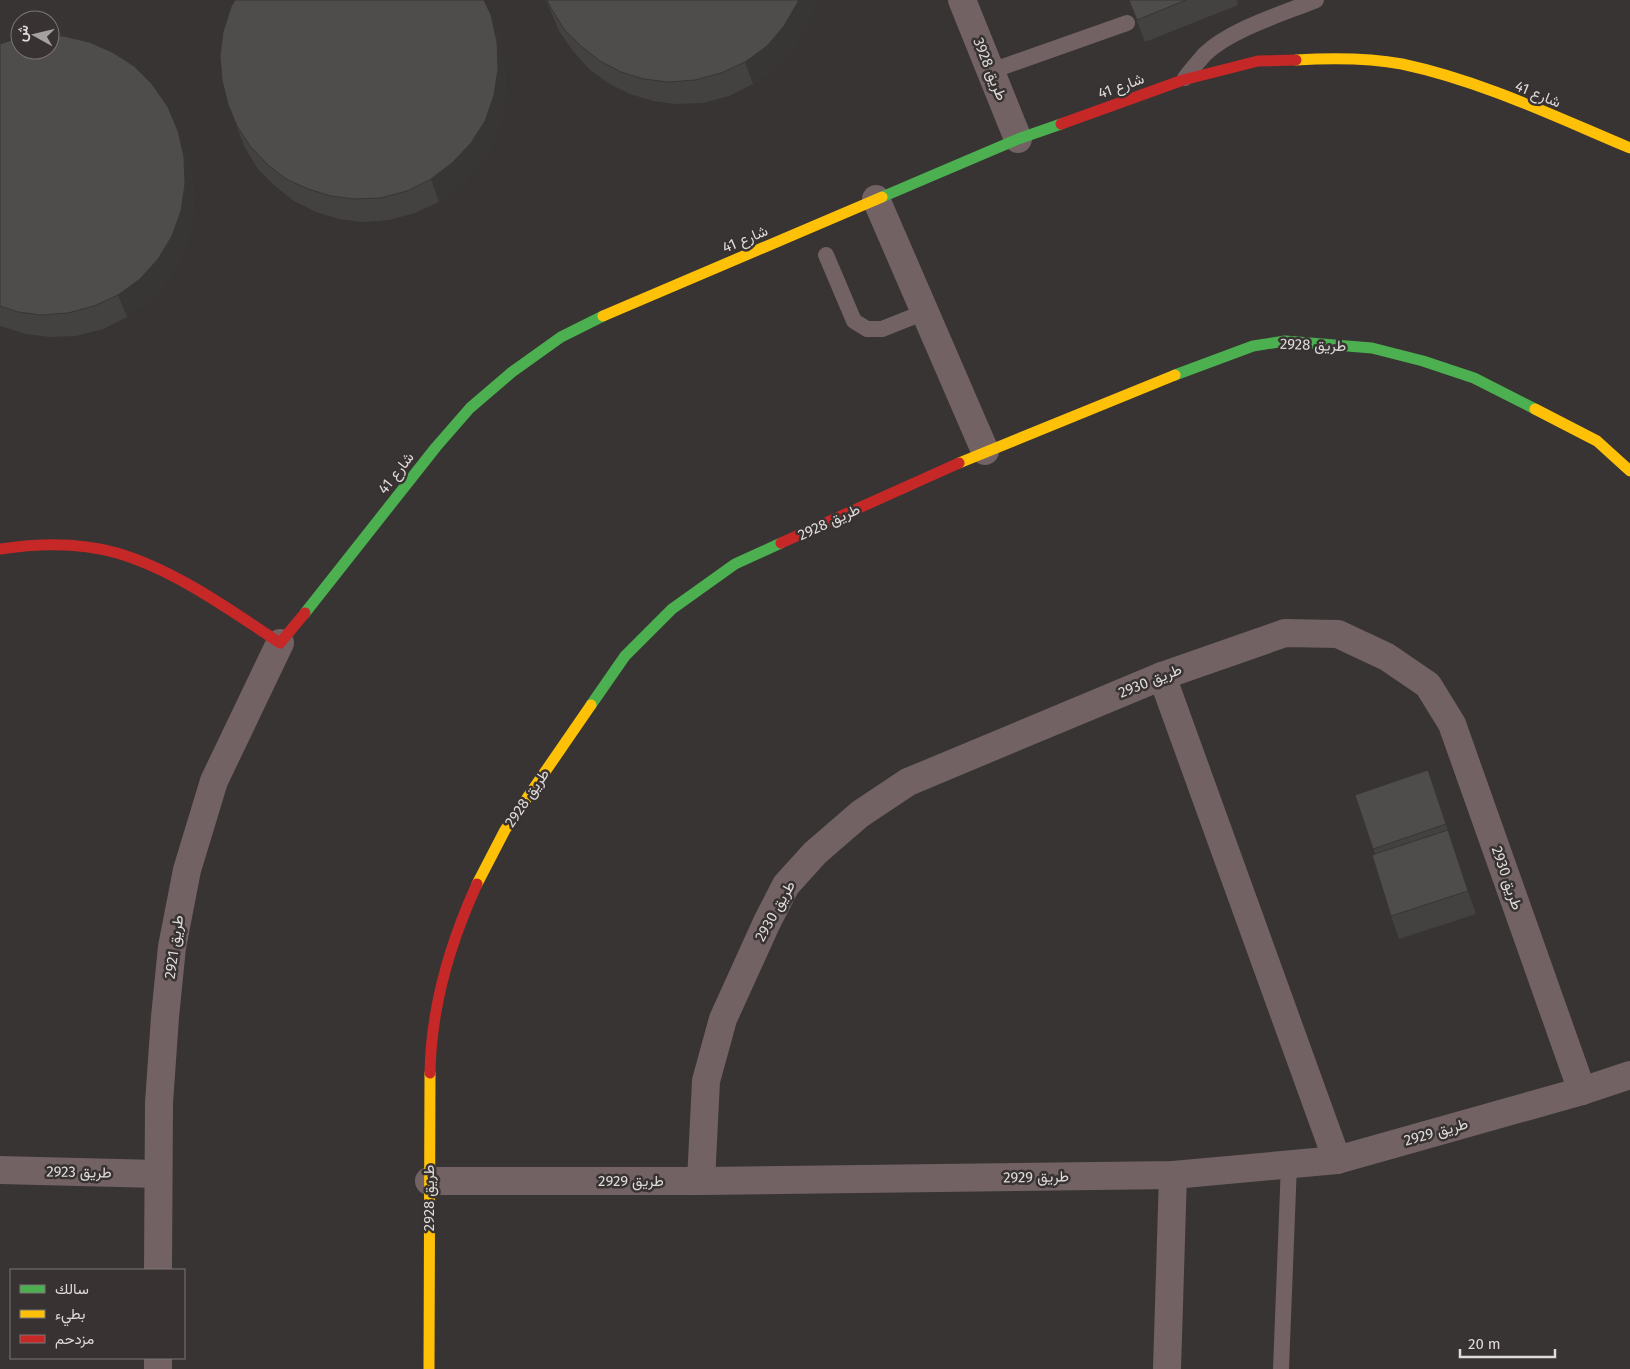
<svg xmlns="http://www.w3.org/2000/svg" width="1630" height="1369" viewBox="0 0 1630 1369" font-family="'Fira Sans',Vazirmatn,sans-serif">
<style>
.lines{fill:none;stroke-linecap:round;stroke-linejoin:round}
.lane{stroke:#726264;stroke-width:16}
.street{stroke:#726264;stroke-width:28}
.fast{stroke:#4caf50;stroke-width:11}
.slow{stroke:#ffc107;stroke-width:11}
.jam{stroke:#c62828;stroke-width:11}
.wall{fill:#444241}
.shaded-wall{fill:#373635}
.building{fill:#4f4d4c;stroke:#373635}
.labels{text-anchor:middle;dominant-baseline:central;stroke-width:5;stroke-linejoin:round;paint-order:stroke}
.street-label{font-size:15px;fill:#dedbda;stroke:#383332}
</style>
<rect width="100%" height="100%" fill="#373433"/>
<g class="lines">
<g class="lane">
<polyline points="991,71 1127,23"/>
<path d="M1185,78C1191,70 1198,62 1205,54C1231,29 1282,14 1316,0"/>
<polyline points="826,255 854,321 867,329 882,329 925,312"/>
<polyline points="1281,1369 1289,1164"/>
</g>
<g class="street">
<polyline points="962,0 1018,139"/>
<polyline points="876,199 985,451"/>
<polyline points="1162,676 1337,1160"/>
<polyline points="0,1170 158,1174"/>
<polyline points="429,1181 701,1181 1173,1175 1337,1160 1582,1091 1630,1075"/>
<polyline points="701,1181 706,1081 723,1019 767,922 786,885 815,853 860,814 908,782 1162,676 1285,633 1338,634 1387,657 1428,685 1452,724 1582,1091"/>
<polyline points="158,1270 159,1103 165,1017 172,947 187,870 214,781 280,643"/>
<polyline points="158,1369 158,1358"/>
<polyline points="1167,1369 1173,1175"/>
</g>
<g class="fast">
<polyline points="882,197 1018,139 1061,124"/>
<polyline points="1175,375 1253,346 1285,341 1372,348 1423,361 1474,378 1535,409"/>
<polyline points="305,613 436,447 470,408 512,372 561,337 603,316"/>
<polyline points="591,705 625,656 672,609 735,564 781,543"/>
</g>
<g class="slow">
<path d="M1296,60C1330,58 1369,58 1402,64C1482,81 1556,117 1630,148"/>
<polyline points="603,316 882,197"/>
<polyline points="1535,409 1597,441 1630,471"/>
<polyline points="959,463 1175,375"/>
<polyline points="477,884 505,830 591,705"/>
<polyline points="429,1369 430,1073"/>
</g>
<g class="jam">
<polyline points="1061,124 1183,80 1258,61 1296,60"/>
<polyline points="781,543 959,463"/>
<path d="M0,549C39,543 79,542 117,553C175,570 230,610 280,643L305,613"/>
<path d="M430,1073C431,1009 450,943 477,884"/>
</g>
</g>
<g class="wall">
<polygon points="546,0 816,0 807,25 793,48 775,68 753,84 729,96 703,103 676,104 653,101 630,94 608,83 589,69 573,51 559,31"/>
<polygon points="1129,0 1237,0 1238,5 1145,42"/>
<polygon points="491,15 500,38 505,64 506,91 502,118 493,143 479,166 461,186 439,202 415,213 389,220 362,222 339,219 316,212 294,201 275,186 258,169 245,148 228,104"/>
<polygon points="0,44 187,153 192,180 194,206 189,233 180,258 166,281 148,301 127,317 103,329 76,336 50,337 26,334 0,326"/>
<polygon points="1428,770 1476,914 1399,939 1391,916 1375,854 1355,795"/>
</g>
<g class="shaded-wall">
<polygon points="799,0 816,0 807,25 793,48 775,68 753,84 745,62"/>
<polygon points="491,15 500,38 505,64 506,91 502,118 493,143 479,166 461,186 439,202 431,179"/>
<polygon points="178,131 187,153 192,180 194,206 189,233 180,258 166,281 148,301 127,317 118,295"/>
<polygon points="1448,830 1456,852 1476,914 1468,891"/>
</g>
<g class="building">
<polygon points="235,0 484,0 491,15 497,42 498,69 494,95 485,121 471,143 452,163 431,179 407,191 381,198 354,199 331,196 308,189 286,179 267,164 250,146 237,126 228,104 222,80 220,56 223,32 231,7"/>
<polygon points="547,0 799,0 784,26 767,46 745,62 721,73 695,80 668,82 644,79 621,72 600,61 581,46 564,29 551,8"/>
<polygon points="1129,0 1186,0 1137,20"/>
<polygon points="50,36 63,36 89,42 112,52 134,66 152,84 168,107 178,131 184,157 185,184 181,211 172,236 158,259 140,279 118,295 94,306 68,313 41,315 18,312 0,306 0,44 12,40 20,38 20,50 50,50"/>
<polygon points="1428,770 1446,824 1373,849 1355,795"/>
<polygon points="1448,830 1468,891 1391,916 1372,855"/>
</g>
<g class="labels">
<g class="street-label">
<text transform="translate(990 69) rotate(68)">طريق 3928</text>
<text transform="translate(1121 86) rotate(-20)">شارع 41</text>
<text transform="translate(1538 94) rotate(22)">شارع 41</text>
<text transform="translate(745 239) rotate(-23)">شارع 41</text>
<text transform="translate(1313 345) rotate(2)">طريق 2928</text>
<text transform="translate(396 473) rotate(-52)">شارع 41</text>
<text transform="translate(829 522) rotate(-25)">طريق 2928</text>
<text transform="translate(1150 681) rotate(-22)">طريق 2930</text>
<text transform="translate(527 798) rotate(-56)">طريق 2928</text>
<text transform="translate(1507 878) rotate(71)">طريق 2930</text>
<text transform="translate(775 911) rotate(-61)">طريق 2930</text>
<text transform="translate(174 947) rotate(-82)">طريق 2921</text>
<text transform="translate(1436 1132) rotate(-16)">طريق 2929</text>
<text transform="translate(79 1172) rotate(1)">طريق 2923</text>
<text transform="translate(1036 1177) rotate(-1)">طريق 2929</text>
<text x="631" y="1181">طريق 2929</text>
<text transform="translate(429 1198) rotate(-90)">طريق 2928</text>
</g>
</g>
<rect x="10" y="1269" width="175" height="90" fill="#383332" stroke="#7a7675"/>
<rect x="20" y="1285" width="25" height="8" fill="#4caf50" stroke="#7a7675"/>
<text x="55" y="1294" font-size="15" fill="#dedbda">سالك</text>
<rect x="20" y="1310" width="25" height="8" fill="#ffc107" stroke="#7a7675"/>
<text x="55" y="1319" font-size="15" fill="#dedbda">بطيء</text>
<rect x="20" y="1335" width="25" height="8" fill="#c62828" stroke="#7a7675"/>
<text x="55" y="1344" font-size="15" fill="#dedbda">مزدحم</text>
<g transform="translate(35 35) rotate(278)"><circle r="24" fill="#383332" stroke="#7a7675"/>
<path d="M0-4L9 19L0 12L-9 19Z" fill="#a4a1a0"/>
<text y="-8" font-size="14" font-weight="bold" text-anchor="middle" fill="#dedbda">ش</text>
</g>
<path d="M1460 1349v8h95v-8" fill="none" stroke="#dedbda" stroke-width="2.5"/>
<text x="1468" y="1349" font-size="15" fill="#dedbda" stroke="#383332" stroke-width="4" paint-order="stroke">20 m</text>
</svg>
